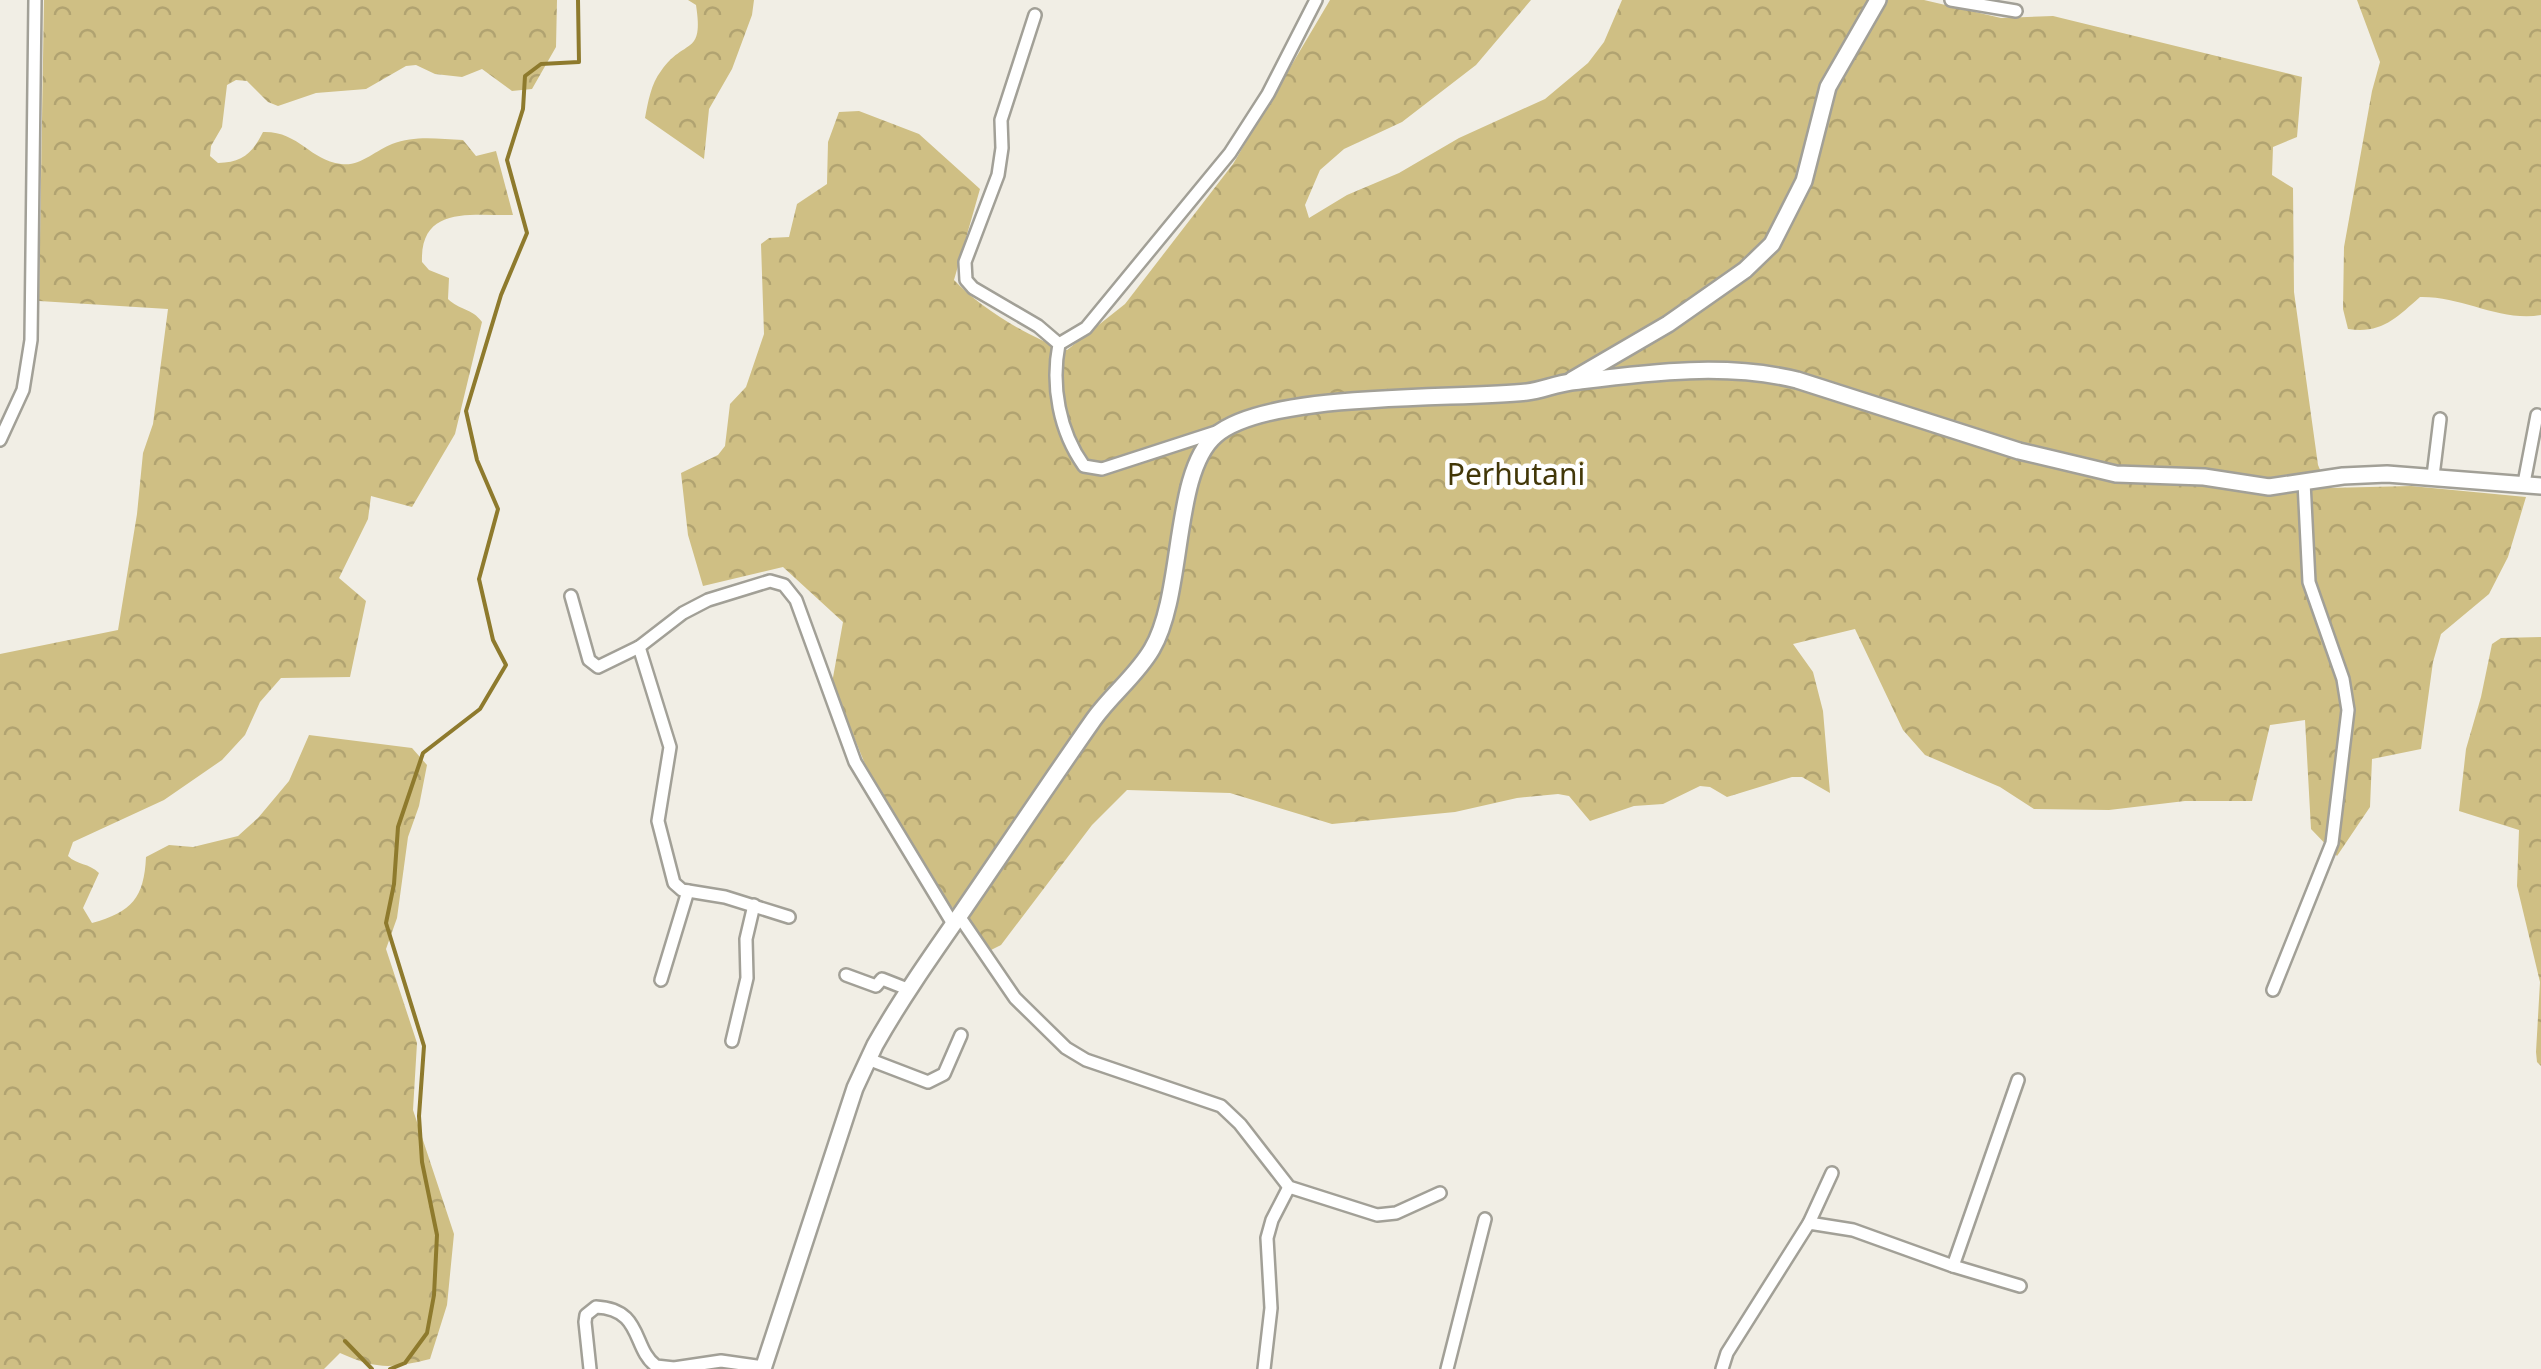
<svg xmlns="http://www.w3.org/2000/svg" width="2541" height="1369" viewBox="0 0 2541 1369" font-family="'Noto Sans',sans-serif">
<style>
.forest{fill:url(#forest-crowns)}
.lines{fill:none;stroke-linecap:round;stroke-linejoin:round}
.stream{stroke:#8e7a2d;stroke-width:4}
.minor-casing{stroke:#a2a097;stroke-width:16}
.tertiary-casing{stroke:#a2a097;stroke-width:20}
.minor{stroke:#fff;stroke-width:11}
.tertiary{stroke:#fff;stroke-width:15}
.labels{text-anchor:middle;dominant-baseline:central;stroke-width:9;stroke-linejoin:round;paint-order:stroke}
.park-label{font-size:30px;fill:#423708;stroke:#fff}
</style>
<defs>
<pattern id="forest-crowns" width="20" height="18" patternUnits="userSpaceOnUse" patternTransform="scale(2.5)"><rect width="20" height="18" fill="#cfbf84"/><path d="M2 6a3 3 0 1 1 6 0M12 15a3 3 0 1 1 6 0" fill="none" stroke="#b1a371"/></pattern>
</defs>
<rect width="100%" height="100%" fill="#f1eee5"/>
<g class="forest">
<path d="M44,0H557L556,47L532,89L512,91L482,69L462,77L435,74L416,65L406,66L366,89L316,93L278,106L268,102L247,81L236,80L227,85L222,127L211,146L210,156L218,163C242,162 252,154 263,132C299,131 309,160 341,164C360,167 376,150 392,144C415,135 439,139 463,140L476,156L496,151L513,215C472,216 420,205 422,262L429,270L449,278L448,299C459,310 472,308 482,322L455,434L412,507L371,496L368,519L339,578L366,601L350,677L281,678L260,702L245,735L222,760L164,800L73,842L68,856C77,865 89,863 99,873L83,908L92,923C132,912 144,898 146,857L169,845L193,847L238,836L258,818L289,781L309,735L412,748L427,765L419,806L408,837L397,918L386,949L417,1043L413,1110L454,1234L447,1305L430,1359C391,1369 375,1369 340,1353L324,1369H0V654L118,630L137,514L143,453L153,424L168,309L39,301Z"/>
<path d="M688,0H754L752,15L732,69L709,109L704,159L645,118C648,102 651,84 661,71C685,37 704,57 696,5Z"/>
<path d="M1330,0H1531L1476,65L1402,122L1344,149L1320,170L1305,205L1309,218L1347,195L1399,173L1459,138L1545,99L1588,63L1604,42L1622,0H1924L2001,18L2053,16L2302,77L2297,137L2273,147L2272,175L2293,188L2294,292L2318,465L2328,488L2411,486L2526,497L2508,557L2489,594L2441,634L2433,662L2421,749L2372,759L2370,807L2337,856L2311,829L2305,720L2270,725L2252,801H2185L2109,810L2034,809L2000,787L1925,755L1903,730L1855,629L1793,644L1813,672L1823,711L1830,793L1802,777H1792L1727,797L1710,787L1700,786L1663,804L1634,806L1590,821L1569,796L1558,794L1517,798L1455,812L1332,824L1230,793L1127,790L1092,825L1001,945L989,951L940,893L871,779L832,683L843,622L783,567L703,586L688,535L681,473L718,455L725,446L730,404L746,387L764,334L761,244L769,238L789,237L797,204L827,184L828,142L839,112L859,111L919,134L980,189L954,280C979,307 1031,339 1067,350L1125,304L1233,164Z"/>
<path d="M2357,0H2541V315C2500,322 2462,296 2420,297C2396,318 2382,334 2348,329L2343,309L2344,247L2372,91L2380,62Z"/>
<polygon points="2541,637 2541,1066 2537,1062 2536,1052 2540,982 2517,886 2519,830 2459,811 2466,749 2481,697 2492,644 2501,638"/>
</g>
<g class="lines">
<g class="stream">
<polyline points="345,1341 372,1369"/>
<polyline points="390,1369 405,1363 427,1333 434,1295 437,1235 422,1162 419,1116 424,1046 386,923 394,884 398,827 423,753 480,709 506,665 493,640 479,579 498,509 477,460 466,411 501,295 527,233 507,160 523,109 525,76 541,64 579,62 578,0"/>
</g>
<defs>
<g id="minor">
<polyline points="1951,0 2016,11"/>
<path d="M1035,15L1001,120L1002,148L998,175L965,262L966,280L973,288L1038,326L1059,344C1051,385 1059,431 1084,466L1102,469L1219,431"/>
<polyline points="1059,344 1086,328 1230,153 1268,94 1316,0"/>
<polyline points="0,440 23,390 31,340 35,0"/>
<polyline points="2433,476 2440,419"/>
<polyline points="2524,483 2537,415"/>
<polyline points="571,596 589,660 598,667 639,647 683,613 708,600 770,581 784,585 796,600 855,762 953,924"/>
<polyline points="639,647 670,747 658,821 674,883 682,890 725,897 789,917"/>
<polyline points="959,916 1015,998 1066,1048 1086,1060 1221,1106 1240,1124 1289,1187 1377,1215 1396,1213 1440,1193"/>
<polyline points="846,975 876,986 882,979 910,990"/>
<polyline points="661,980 688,891"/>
<polyline points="2273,990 2332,843 2348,710 2343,679 2309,582 2304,482"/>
<polyline points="732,1041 747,978 746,939 754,905"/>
<polyline points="868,1059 928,1082 944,1074 961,1035"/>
<polyline points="1809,1223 1832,1173"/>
<polyline points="1953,1266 2018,1080"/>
<path d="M590,1369L585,1322L586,1315L596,1307C643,1309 632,1348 656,1366L674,1368L721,1361L764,1367"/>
<polyline points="1264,1369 1271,1308 1267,1238 1272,1220 1289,1187"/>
<polyline points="1447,1369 1485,1219"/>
<polyline points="1722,1369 1727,1353 1809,1223 1853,1230 1953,1266 2020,1286"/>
</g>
<g id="tertiary">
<polyline points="1572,380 1668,324 1745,270 1772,244 1804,181 1828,87 1878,0"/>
<path d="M763,1369L855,1088L875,1045C901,999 932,955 962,912C1006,848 1049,783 1094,719C1112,694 1137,675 1152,649C1185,593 1172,472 1216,435C1268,391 1455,400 1527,392C1542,390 1556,384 1571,382C1645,373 1724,362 1797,380L2019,451L2116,474L2204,477L2269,487L2343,476L2387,474L2541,486"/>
</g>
</defs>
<use href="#minor" class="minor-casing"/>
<use href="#tertiary" class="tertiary-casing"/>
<use href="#minor" class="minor"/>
<use href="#tertiary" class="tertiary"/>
</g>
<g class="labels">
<g class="park-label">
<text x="1516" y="473">Perhutani</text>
</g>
</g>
</svg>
